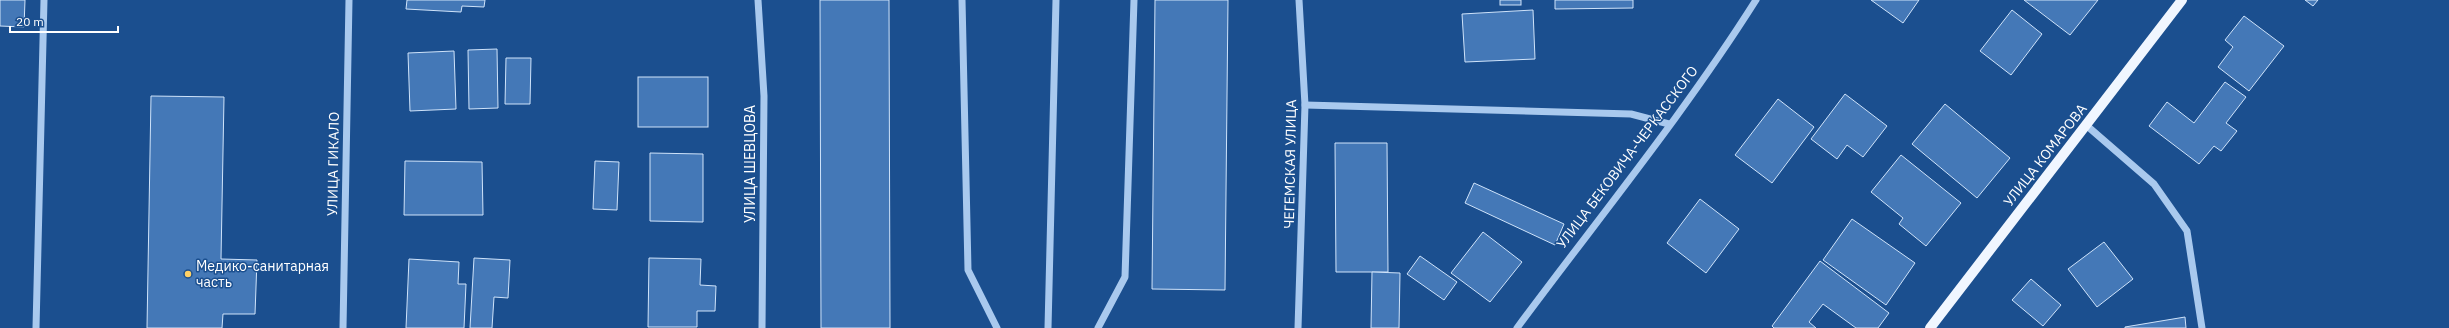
<svg xmlns="http://www.w3.org/2000/svg" width="2449" height="328" viewBox="0 0 2449 328" font-family="'IBM Plex Sans',sans-serif">
<style>
.building{fill:#4478b7;stroke:#cfe3fa}
.lines{fill:none;stroke-linecap:round;stroke-linejoin:round}
.minor{stroke:#a9c9ee;stroke-width:7}
.major{stroke:#f0f6ff;stroke-width:10}
.poi-dot{fill:#ffd166;stroke:#1b4f8f;stroke-width:1.5}
.labels{text-anchor:middle;dominant-baseline:central;stroke-width:3;stroke-linejoin:round;paint-order:stroke}
.street-label{font-size:14px;fill:#fff;stroke:#1b4f8f}
.poi-label{font-size:14px;fill:#fff;stroke:#1b4f8f;text-anchor:start}
</style>
<rect width="100%" height="100%" fill="#1b4f8f"/>
<g class="building">
<polygon points="0,0 25,0 24,27 0,26"/>
<polygon points="407,0 485,0 484,7 462,6 461,12 406,9"/>
<polygon points="820,0 889,0 890,328 821,328"/>
<polygon points="1155,0 1228,0 1225,290 1152,289"/>
<rect x="1500" y="0" width="21" height="5"/>
<polygon points="1555,0 1633,0 1633,8 1555,9"/>
<polygon points="1871,0 1919,0 1903,23"/>
<polygon points="2024,0 2098,0 2070,35"/>
<polygon points="2305,0 2318,0 2313,6"/>
<polygon points="1533,10 1535,59 1465,62 1462,14"/>
<polygon points="2012,10 2042,34 2011,75 1980,51"/>
<polygon points="2244,16 2284,46 2249,91 2218,67 2233,47 2225,40"/>
<polygon points="497,49 498,108 469,109 468,50"/>
<polygon points="454,51 456,109 410,111 408,53"/>
<polygon points="506,58 531,58 530,104 505,104"/>
<rect x="638" y="77" width="70" height="50"/>
<polygon points="2225,82 2246,97 2226,123 2237,131 2221,151 2214,146 2199,164 2149,126 2167,102 2194,123"/>
<polygon points="1845,94 1887,126 1863,157 1847,145 1837,159 1811,139"/>
<polygon points="151,96 224,97 221,259 257,260 255,314 223,314 222,328 147,328"/>
<polygon points="1778,99 1814,127 1772,183 1735,155"/>
<polygon points="1945,104 2010,158 1977,198 1912,144"/>
<polygon points="1335,143 1387,143 1388,272 1336,272"/>
<polygon points="650,153 703,154 703,222 650,221"/>
<polygon points="1901,155 1961,203 1926,246 1899,224 1903,218 1871,192"/>
<polygon points="405,161 482,162 483,215 404,215"/>
<polygon points="595,161 619,162 617,210 593,209"/>
<polygon points="1474,183 1564,224 1555,245 1465,203"/>
<polygon points="1700,199 1739,229 1706,273 1667,243"/>
<polygon points="1852,219 1915,263 1886,305 1823,260"/>
<polygon points="1483,232 1522,262 1490,302 1451,273"/>
<polygon points="2104,242 2133,279 2097,307 2068,269"/>
<polygon points="1420,256 1457,282 1444,300 1407,274"/>
<polygon points="474,258 510,260 508,298 494,297 492,328 470,328"/>
<polygon points="649,258 701,259 700,285 716,286 715,311 697,311 697,327 648,327"/>
<polygon points="409,259 459,262 458,284 466,284 464,328 406,328"/>
<polygon points="1820,261 1889,313 1878,328 1856,328 1823,304 1809,322 1816,328 1774,328 1772,326"/>
<polygon points="1372,272 1400,273 1399,328 1371,328"/>
<polygon points="2031,279 2061,305 2043,326 2012,300"/>
<polygon points="2185,317 2186,328 2125,328 2125,327"/>
</g>
<g class="lines">
<g class="minor">
<polyline points="758,0 764,96 762,328"/>
<polyline points="962,0 968,270 997,328"/>
<polyline points="1305,105 1631,114 1669,124"/>
<polyline points="2086,125 2154,184 2187,231 2202,328"/>
<polyline points="36,328 44,0"/>
<polyline points="343,328 349,0"/>
<polyline points="1048,328 1056,0"/>
<polyline points="1098,328 1125,277 1134,0"/>
<polyline points="1298,328 1305,105 1299,0"/>
<path d="M1517,328C1597,220 1684,114 1756,0"/>
</g>
<polyline class="major" points="1930,328 2182,0"/>
</g>
<circle class="poi-dot" cx="188" cy="274" r="4"/>
<g class="labels">
<g class="street-label">
<text transform="translate(2045 155) rotate(-52)">УЛИЦА КОМАРОВА</text>
<text transform="translate(1627 157) rotate(-53)">УЛИЦА БЕКОВИЧА-ЧЕРКАССКОГО</text>
<text transform="translate(333 164) rotate(-89)">УЛИЦА ГИКАЛО</text>
<text transform="translate(750 164) rotate(-90)">УЛИЦА ШЕВЦОВА</text>
<text transform="translate(1290 164) rotate(-89)">ЧЕГЕМСКАЯ УЛИЦА</text>
</g>
<g class="poi-label">
<text x="196" y="266">Медико-санитарная<tspan x="196" dy="16">часть</tspan></text>
</g>
</g>
<path d="M10 26v6h108v-6" fill="none" stroke="#ffffff" stroke-width="2"/>
<text x="16" y="26" font-size="12" fill="#ffffff" stroke="#1b4f8f" stroke-width="3" paint-order="stroke">20 m</text>
</svg>
